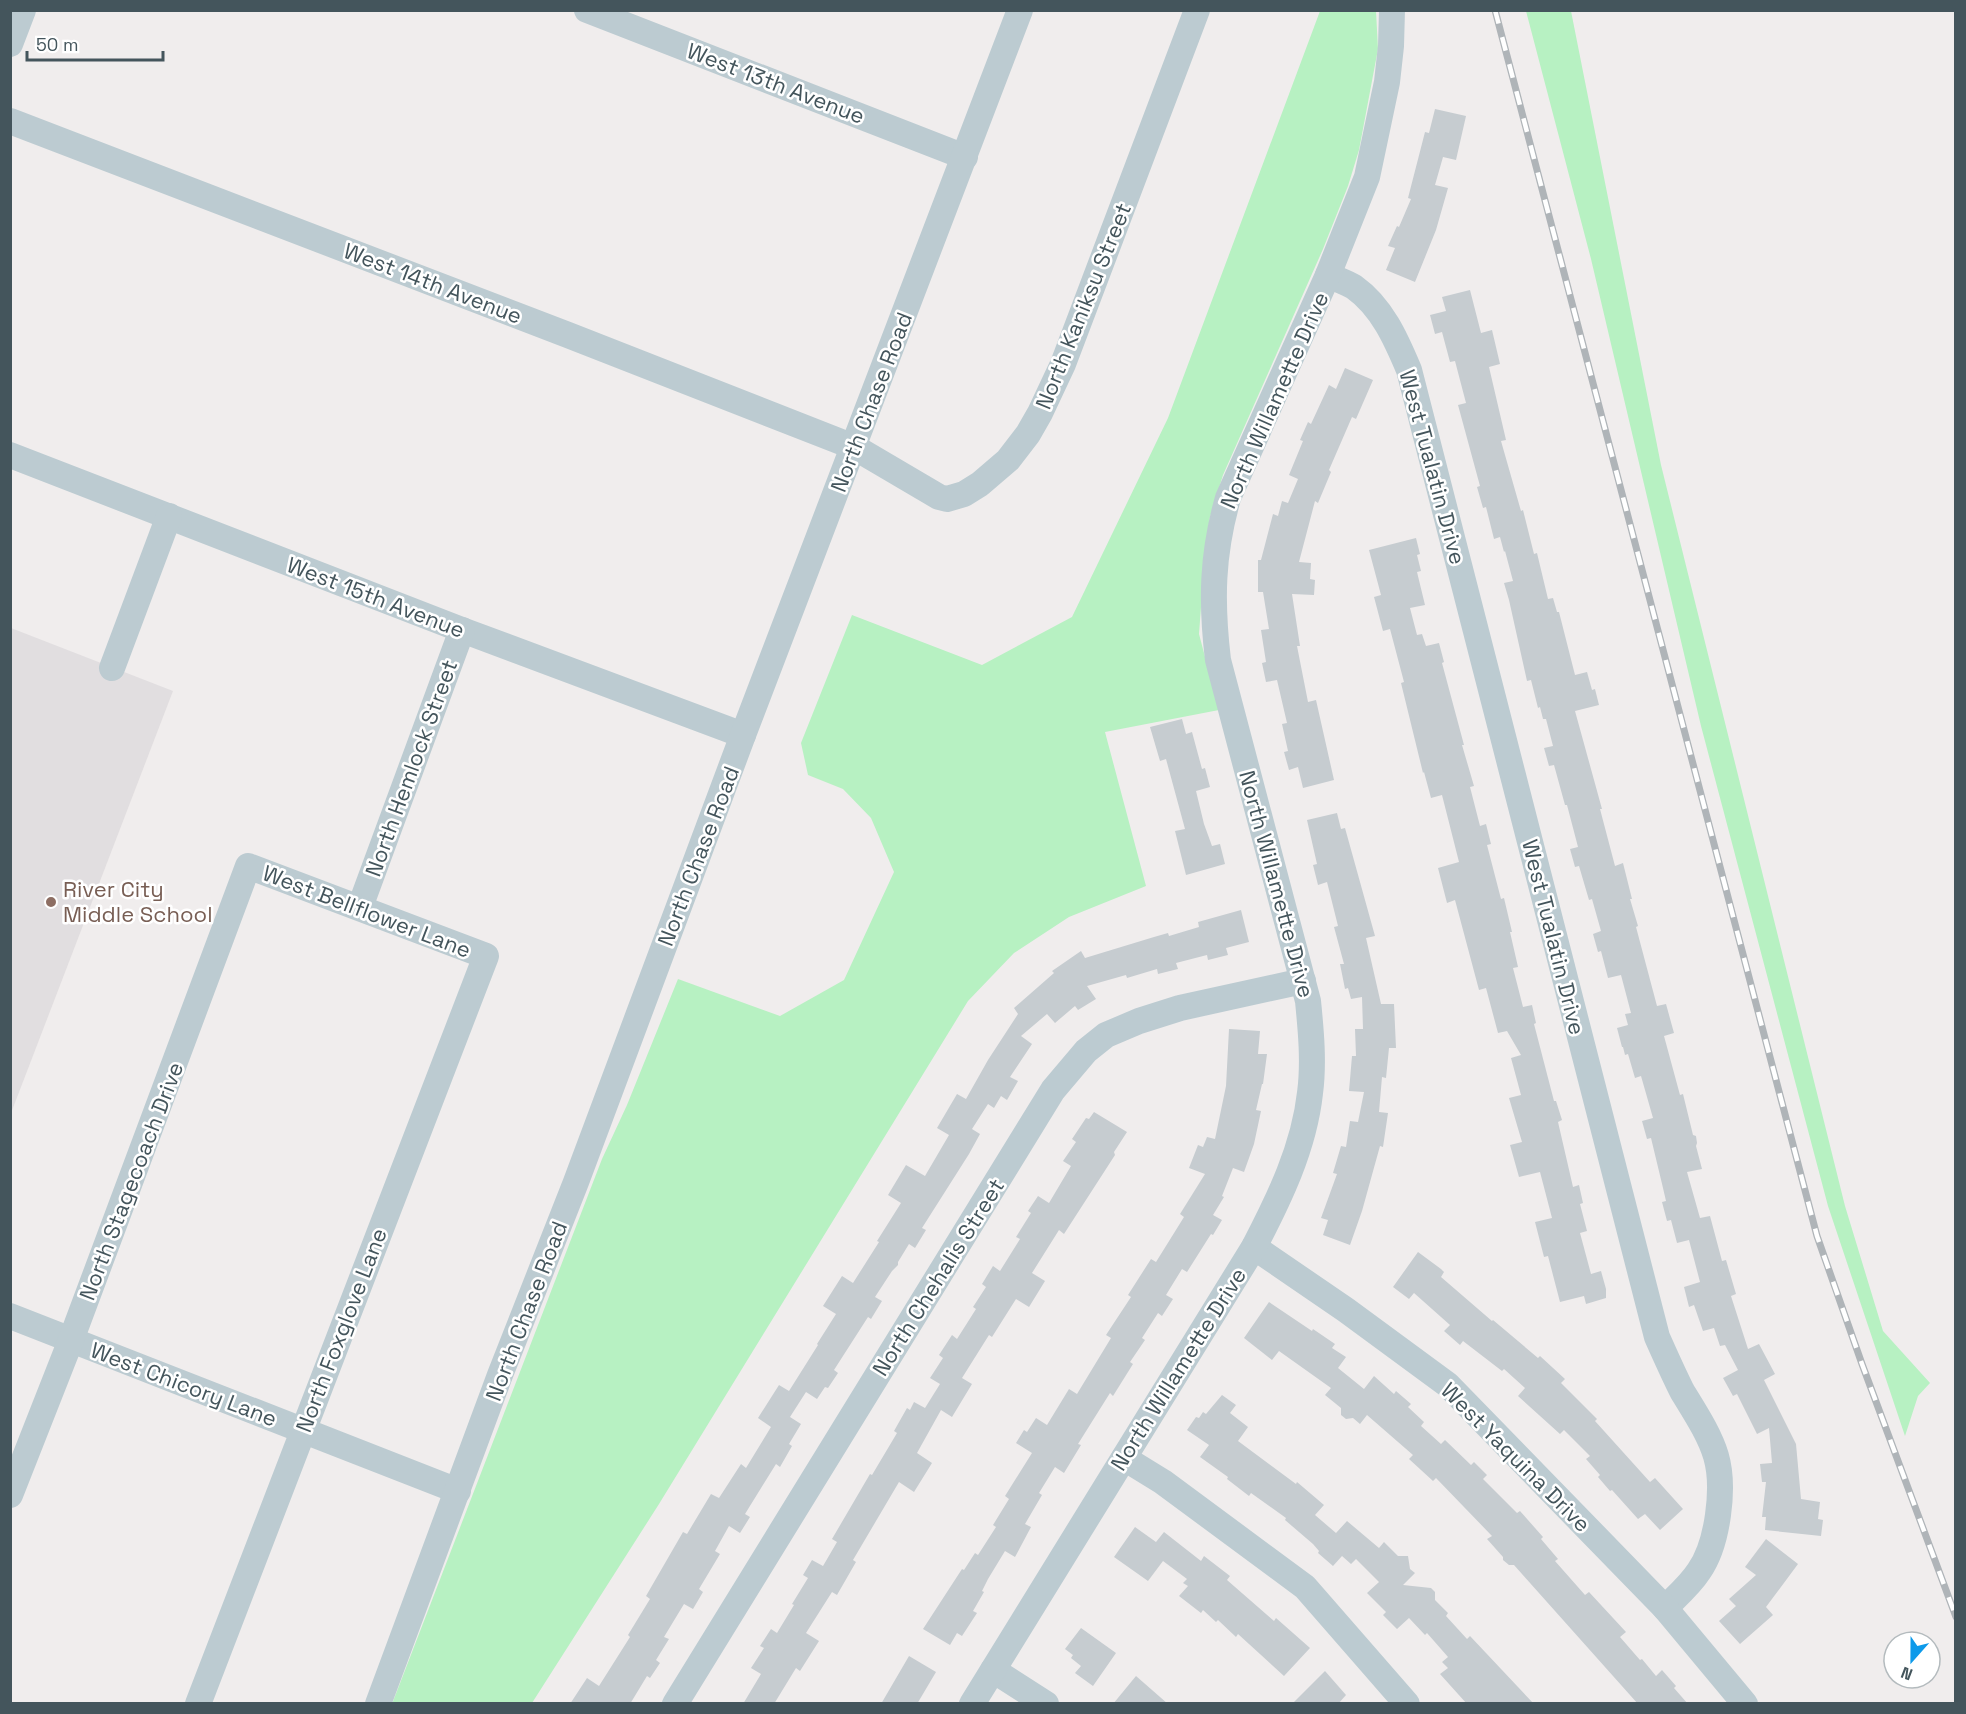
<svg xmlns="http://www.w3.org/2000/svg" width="1966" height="1714" viewBox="0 0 1966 1714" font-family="'Space Grotesk',sans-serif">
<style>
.education{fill:#e1dee0}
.green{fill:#b7f1c2}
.building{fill:#c6ccd0}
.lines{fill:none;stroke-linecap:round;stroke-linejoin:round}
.minor{stroke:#bccbd1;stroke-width:26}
.rail-casing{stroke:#afb4b8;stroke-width:7}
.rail{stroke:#fff;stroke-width:4.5;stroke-dasharray:14;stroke-linecap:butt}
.education-dot{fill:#8d6e63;stroke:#fff;stroke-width:2}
.labels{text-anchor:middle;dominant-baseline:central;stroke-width:5;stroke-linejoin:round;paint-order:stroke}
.street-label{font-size:22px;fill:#44555c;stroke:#fff}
.education-label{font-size:22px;fill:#785e54;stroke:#fff;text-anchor:start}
</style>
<rect width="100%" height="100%" fill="#f0eded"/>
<polygon class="education" points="11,628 173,691 11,1113"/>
<g class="green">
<polygon points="1320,11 1376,11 1378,49 1359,150 1348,186 1323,249 1223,475 1210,517 1206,542 1199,634 1219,710 1105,732 1146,886 1069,917 1014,953 968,1001 659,1504 532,1703 392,1704 602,1159 627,1105 678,979 780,1016 844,980 894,872 871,818 843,789 808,775 801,743 852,615 982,665 1072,617 1168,418"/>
<polygon points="1526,11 1571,11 1661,465 1845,1206 1883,1331 1930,1383 1918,1396 1905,1436 1828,1206 1701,726 1591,259"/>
</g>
<g class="building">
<polygon points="1435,109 1466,116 1456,160 1443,157 1435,185 1448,188 1436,230 1415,282 1386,270 1395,248 1388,246 1397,226 1399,227 1411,199 1408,198 1425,132 1429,133"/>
<polygon points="1470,290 1481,333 1492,330 1500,364 1489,367 1506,440 1501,441 1521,511 1523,510 1534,554 1537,553 1548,599 1553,598 1557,612 1559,612 1575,675 1587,672 1592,690 1595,689 1599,705 1575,711 1602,809 1600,809 1615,866 1623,863 1632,899 1630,899 1638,926 1636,927 1657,1006 1666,1004 1674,1033 1664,1036 1680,1095 1683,1094 1693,1135 1696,1136 1697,1143 1696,1146 1702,1169 1687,1172 1700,1218 1710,1216 1722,1261 1726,1260 1736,1294 1731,1296 1748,1349 1759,1344 1775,1374 1764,1380 1796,1444 1801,1499 1820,1502 1818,1519 1823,1520 1821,1536 1765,1530 1766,1517 1762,1517 1766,1482 1762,1482 1760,1464 1772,1463 1769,1428 1757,1434 1737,1394 1733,1396 1723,1378 1738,1370 1725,1345 1720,1346 1714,1328 1703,1331 1694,1305 1689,1307 1684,1287 1700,1282 1689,1240 1677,1243 1671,1220 1667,1221 1662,1202 1666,1201 1663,1188 1651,1138 1647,1139 1642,1121 1653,1118 1641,1076 1635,1078 1628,1054 1625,1055 1623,1047 1622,1047 1617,1028 1628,1025 1625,1014 1631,1013 1621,975 1608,978 1601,951 1598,952 1593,934 1601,931 1592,899 1589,900 1579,866 1575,867 1570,849 1578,847 1567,805 1565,805 1554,765 1549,766 1544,748 1553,746 1546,719 1543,719 1540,707 1538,708 1531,680 1527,681 1509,600 1504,583 1513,581 1505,551 1504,552 1500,537 1494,539 1486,507 1483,508 1477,487 1480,486 1458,405 1466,403 1455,361 1450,362 1442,332 1435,334 1430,315 1446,311 1442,297"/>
<polygon points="1345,368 1373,380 1356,419 1352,417 1329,470 1331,472 1318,503 1315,501 1299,562 1311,563 1310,579 1315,580 1314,595 1292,594 1300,646 1297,646 1308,702 1316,700 1334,780 1303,788 1298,767 1289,770 1284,752 1288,751 1282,724 1287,723 1277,680 1266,682 1262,663 1266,662 1261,630 1269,629 1263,592 1258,592 1258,560 1261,560 1273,514 1278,516 1282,501 1288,503 1298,479 1289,475 1303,441 1300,440 1308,422 1311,424 1329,385 1336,389"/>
<polygon points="1416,538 1420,554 1417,555 1421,571 1417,572 1425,605 1410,608 1417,635 1422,634 1426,646 1439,643 1444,662 1442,663 1464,745 1462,745 1474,786 1470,787 1480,826 1486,824 1491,844 1487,845 1501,899 1504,898 1512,932 1510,932 1518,967 1513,968 1523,1007 1532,1005 1536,1023 1534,1024 1554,1101 1556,1101 1562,1120 1558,1122 1573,1187 1579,1185 1583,1203 1580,1204 1587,1231 1580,1233 1591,1274 1601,1271 1606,1289 1606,1298 1586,1304 1584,1296 1560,1302 1548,1256 1544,1257 1535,1222 1552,1218 1540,1172 1519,1177 1510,1145 1522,1142 1509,1098 1521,1095 1511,1058 1521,1055 1507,1031 1498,1033 1486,988 1479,990 1455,900 1447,903 1438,868 1459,862 1442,795 1431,798 1424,772 1423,773 1401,683 1404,682 1390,629 1383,631 1374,597 1381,595 1369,550"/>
<polygon points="1182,719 1186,734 1192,732 1202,769 1205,768 1210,787 1196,791 1204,824 1212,846 1220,844 1225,864 1186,875 1175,831 1185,829 1166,759 1160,761 1150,727"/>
<polygon points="1337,813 1341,829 1345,828 1375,936 1366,938 1381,1004 1394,1004 1396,1048 1389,1048 1386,1078 1382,1077 1379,1112 1388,1113 1383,1147 1380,1146 1362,1211 1350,1245 1323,1235 1328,1220 1321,1218 1337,1174 1333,1173 1341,1146 1346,1147 1350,1121 1358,1122 1364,1092 1349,1091 1352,1056 1356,1056 1355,1029 1363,1029 1362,997 1351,999 1348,988 1345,989 1340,964 1344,964 1334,927 1338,926 1327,882 1318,885 1313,865 1317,864 1307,820"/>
<polygon points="1241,910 1249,942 1226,948 1228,955 1208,960 1207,955 1176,963 1178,969 1158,974 1157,969 1127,978 1126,975 1087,986 1096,999 1078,1010 1075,1006 1055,1023 1047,1014 1021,1036 1032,1044 1010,1077 1018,1081 1007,1100 1001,1096 994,1108 988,1104 972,1129 980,1134 969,1154 922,1228 926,1230 915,1248 909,1244 898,1262 898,1265 892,1271 875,1297 882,1301 871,1319 868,1317 834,1370 838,1373 828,1388 825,1387 817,1399 806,1392 790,1417 801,1424 789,1444 792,1446 780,1467 776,1464 745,1514 750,1517 740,1533 729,1526 715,1551 720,1554 699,1589 703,1592 693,1609 684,1604 664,1637 669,1639 656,1660 660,1663 650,1678 647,1676 630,1704 570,1704 587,1678 599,1686 630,1637 628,1635 650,1599 646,1596 683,1532 687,1534 711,1494 719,1498 741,1464 746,1468 771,1427 758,1418 779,1385 789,1391 818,1345 817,1344 836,1314 823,1306 842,1276 853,1283 879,1242 877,1241 901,1203 888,1195 906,1165 925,1176 949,1135 937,1128 957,1094 966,1099 988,1060 1018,1014 1014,1008 1054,973 1052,971 1081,951 1085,958 1154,937 1168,933 1169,936 1199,927 1198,922"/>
<polygon points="1229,1029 1260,1031 1258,1054 1267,1054 1263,1084 1262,1084 1256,1110 1261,1111 1254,1144 1244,1172 1233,1168 1222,1196 1224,1197 1213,1215 1222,1220 1213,1235 1211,1234 1187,1272 1182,1269 1166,1295 1173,1299 1162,1316 1158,1313 1142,1338 1145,1340 1130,1362 1133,1364 1113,1396 1110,1393 1078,1444 1081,1445 1064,1473 1055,1467 1039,1493 1042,1495 1025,1524 1031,1527 1015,1557 1005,1551 988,1579 982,1591 984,1592 973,1611 977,1613 962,1636 957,1633 950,1645 923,1629 962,1569 964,1570 975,1553 978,1555 996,1527 993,1525 1009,1499 1005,1496 1032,1453 1016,1443 1024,1430 1027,1432 1036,1418 1047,1425 1069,1389 1077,1394 1111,1338 1106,1335 1131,1297 1128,1295 1151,1259 1156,1262 1184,1217 1180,1214 1205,1174 1189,1168 1198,1145 1203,1147 1207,1137 1215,1139 1226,1086"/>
<polygon points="1094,1112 1127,1132 1114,1152 1115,1155 1064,1234 1059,1230 1032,1273 1045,1281 1029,1307 1016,1299 992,1337 989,1335 962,1378 972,1384 952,1417 941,1410 917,1453 932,1463 914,1492 899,1482 853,1560 856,1562 837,1595 832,1592 806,1633 819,1641 800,1671 796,1668 774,1704 743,1704 761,1674 751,1668 764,1648 760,1646 771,1629 777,1633 794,1605 792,1604 808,1578 803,1575 812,1560 823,1566 837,1542 832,1539 870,1474 872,1475 897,1433 894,1431 907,1408 910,1410 914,1402 925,1408 940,1384 930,1378 943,1358 939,1355 952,1335 957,1339 976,1309 973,1307 986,1287 982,1284 993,1266 1000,1271 1020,1239 1016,1237 1031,1213 1028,1211 1038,1196 1049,1203 1071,1166 1063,1161 1076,1142 1072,1139 1086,1118 1089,1119"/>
<polygon points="1418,1252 1441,1269 1444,1272 1441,1277 1492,1321 1493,1320 1538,1358 1540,1356 1565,1379 1561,1383 1597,1419 1595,1421 1650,1482 1655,1478 1683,1509 1660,1530 1645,1514 1638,1519 1612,1490 1610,1491 1598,1477 1600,1475 1586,1459 1590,1456 1564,1430 1560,1434 1518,1396 1525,1388 1504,1369 1502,1371 1463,1341 1460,1345 1444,1331 1450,1325 1414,1293 1409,1299 1393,1287"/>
<polygon points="1269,1302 1312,1331 1313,1329 1335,1344 1332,1348 1346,1357 1338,1368 1364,1389 1374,1376 1394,1394 1396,1391 1411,1404 1408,1407 1424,1422 1421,1426 1441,1444 1445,1440 1471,1465 1474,1462 1487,1475 1483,1479 1517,1513 1520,1511 1543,1537 1541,1539 1558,1559 1555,1561 1585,1595 1589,1592 1626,1632 1620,1637 1640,1660 1642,1659 1656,1676 1662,1670 1676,1686 1674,1688 1688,1704 1638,1704 1514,1565 1509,1565 1503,1560 1503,1557 1487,1539 1492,1536 1436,1478 1433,1481 1409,1459 1413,1455 1367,1415 1360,1424 1353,1418 1346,1419 1341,1415 1341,1408 1325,1395 1331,1388 1279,1351 1272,1360 1244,1338"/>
<polygon points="1222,1395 1236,1405 1230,1413 1248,1427 1238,1441 1296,1484 1297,1482 1324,1505 1315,1515 1336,1533 1347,1521 1379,1548 1384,1542 1398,1556 1408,1556 1410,1569 1415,1573 1403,1585 1431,1588 1435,1592 1435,1600 1448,1613 1446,1616 1467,1639 1470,1636 1534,1704 1467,1704 1440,1674 1448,1668 1442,1662 1448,1657 1427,1633 1425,1635 1409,1618 1397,1629 1383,1615 1386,1612 1367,1593 1379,1582 1356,1559 1351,1564 1342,1556 1333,1566 1318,1553 1319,1551 1313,1544 1285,1520 1286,1518 1251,1493 1249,1496 1227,1479 1228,1477 1200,1457 1209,1445 1187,1430 1196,1417 1199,1418 1203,1412 1206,1414"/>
<polygon points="1135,1527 1156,1542 1164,1532 1201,1561 1204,1556 1230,1576 1227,1580 1274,1621 1276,1618 1310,1648 1284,1676 1238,1634 1236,1637 1218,1620 1216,1622 1203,1610 1201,1613 1179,1596 1188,1586 1183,1583 1187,1579 1163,1561 1148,1581 1114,1557"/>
<polygon points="1766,1539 1798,1564 1766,1607 1773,1615 1740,1644 1719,1621 1736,1606 1729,1599 1756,1575 1745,1567"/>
<polygon points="1081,1628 1116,1653 1093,1686 1075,1673 1081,1666 1071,1658 1073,1655 1065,1649"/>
<polygon points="909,1656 936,1672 917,1704 881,1704"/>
<polygon points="1325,1671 1346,1695 1338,1704 1292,1704"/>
<polygon points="1136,1676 1168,1704 1113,1704"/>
</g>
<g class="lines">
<g class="minor">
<polyline points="587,10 965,157"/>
<polyline points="10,44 23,10"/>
<polyline points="10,121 568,335 854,447 939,497 947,499 964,494 980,484 1008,460 1028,434 1040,413 1063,364 1197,10"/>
<path d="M1328,275C1336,279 1346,282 1354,287C1382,307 1396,339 1409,370L1657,1337C1665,1355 1673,1373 1682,1391C1694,1411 1709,1433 1716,1456C1725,1487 1718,1544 1699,1571C1690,1585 1677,1596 1665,1608"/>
<polyline points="10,455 462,630 743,735"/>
<polyline points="112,668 169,516"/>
<polyline points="360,907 462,630"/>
<polyline points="1254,1247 1346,1310 1448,1385 1665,1608 1745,1704"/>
<polyline points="10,1316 458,1491"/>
<polyline points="1124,1458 1163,1482 1305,1587 1407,1704"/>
<polyline points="10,1495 71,1340 248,866 486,956 198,1704"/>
<polyline points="993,1670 1046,1704"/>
<polyline points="378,1704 500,1375 576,1182 743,735 1020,10"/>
<polyline points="675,1704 1053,1090 1086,1051 1106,1035 1139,1021 1180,1008 1303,981"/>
<path d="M972,1704L1254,1247C1279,1199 1304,1148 1310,1093C1314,1063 1311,1031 1308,1001L1218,660C1211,601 1212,554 1228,498L1328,275L1367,177L1387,82L1391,46L1392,10"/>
</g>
<defs>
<polyline id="rail" points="1495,10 1817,1236 1862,1364 1956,1617"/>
</defs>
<use href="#rail" class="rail-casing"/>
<use href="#rail" class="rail"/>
</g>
<circle class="education-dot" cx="51" cy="902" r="6"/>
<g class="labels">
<g class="street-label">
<text transform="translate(776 83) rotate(21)">West 13th Avenue</text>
<text transform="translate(433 283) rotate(21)">West 14th Avenue</text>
<text transform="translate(1083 306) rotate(-68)">North Kaniksu Street</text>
<text transform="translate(1274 400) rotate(-66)">North Willamette Drive</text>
<text transform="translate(871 402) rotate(-69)">North Chase Road</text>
<text transform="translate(1433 467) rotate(75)">West Tualatin Drive</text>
<text transform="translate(376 597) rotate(21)">West 15th Avenue</text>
<text transform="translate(411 768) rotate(-70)">North Hemlock Street</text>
<text transform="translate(698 856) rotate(-69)">North Chase Road</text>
<text transform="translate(1277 884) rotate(75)">North Willamette Drive</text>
<text transform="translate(367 911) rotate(21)">West Bellflower Lane</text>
<text transform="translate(1554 937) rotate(76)">West Tualatin Drive</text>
<text transform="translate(131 1181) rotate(-69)">North Stagecoach Drive</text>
<text transform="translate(938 1277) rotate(-58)">North Chehalis Street</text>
<text transform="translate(526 1311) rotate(-69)">North Chase Road</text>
<text transform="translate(341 1330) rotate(-69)">North Foxglove Lane</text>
<text transform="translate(1178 1369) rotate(-58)">North Willamette Drive</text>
<text transform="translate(184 1384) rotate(21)">West Chicory Lane</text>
<text transform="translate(1516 1457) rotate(45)">West Yaquina Drive</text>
</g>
<g class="education-label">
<text x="63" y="889">River City<tspan x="63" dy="25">Middle School</tspan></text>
</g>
</g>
<rect width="1966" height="1714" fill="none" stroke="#44555c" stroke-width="24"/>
<g transform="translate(1912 1660) rotate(201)"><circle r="28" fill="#ffffff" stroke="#b4bbbe" stroke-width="1.5"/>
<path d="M0-4.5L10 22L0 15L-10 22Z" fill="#0d9aea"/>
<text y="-9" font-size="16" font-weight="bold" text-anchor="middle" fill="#44555c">N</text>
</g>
<path d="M27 51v9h136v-9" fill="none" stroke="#44555c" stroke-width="3"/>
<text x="36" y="51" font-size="18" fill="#44555c" stroke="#ffffff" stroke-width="4.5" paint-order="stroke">50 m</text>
</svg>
